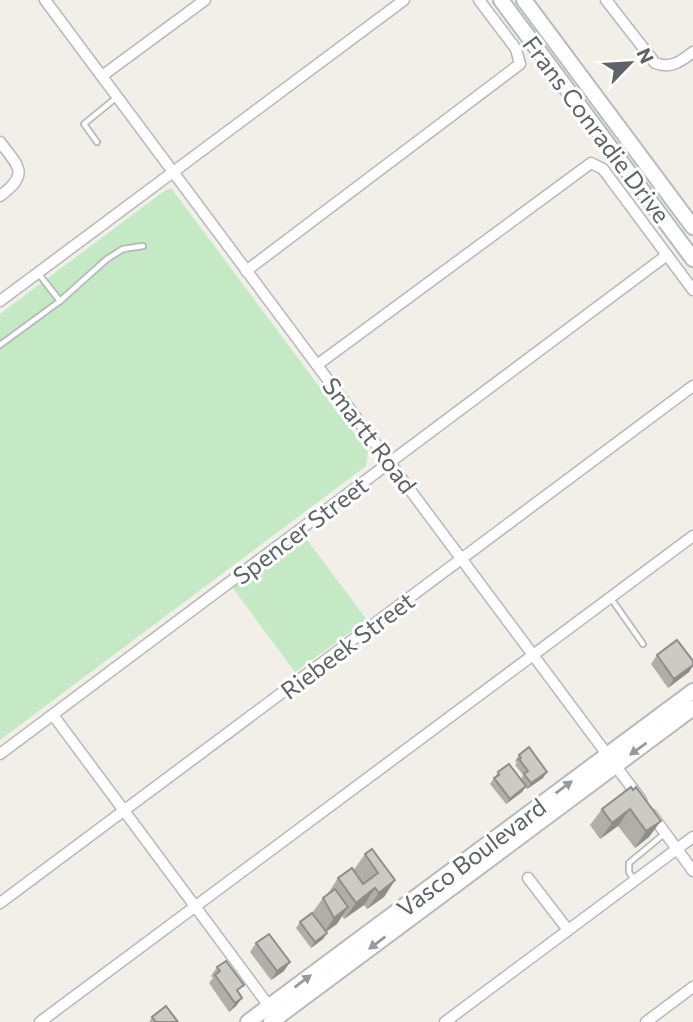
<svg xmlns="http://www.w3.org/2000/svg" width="693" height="1022" viewBox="0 0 693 1022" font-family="Commissioner,sans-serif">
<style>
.green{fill:#c5e8c5}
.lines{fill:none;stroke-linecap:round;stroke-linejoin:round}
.lane-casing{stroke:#b5b8bc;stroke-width:8}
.street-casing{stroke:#b5b8bc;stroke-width:13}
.secondary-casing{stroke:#b6babf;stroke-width:18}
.lane{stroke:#fff;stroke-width:4.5}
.street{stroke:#fff;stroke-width:10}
.secondary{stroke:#fff;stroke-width:14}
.wall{fill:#afaea9}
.shaded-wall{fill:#8f8d8a}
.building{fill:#cccac5;stroke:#8f8d8a;stroke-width:2}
.oneway{fill:#979a9d}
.labels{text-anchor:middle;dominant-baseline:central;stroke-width:6;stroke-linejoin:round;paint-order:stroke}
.street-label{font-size:24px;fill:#5f6368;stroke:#fff}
</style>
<rect width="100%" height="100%" fill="#f1efe8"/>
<g class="green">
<polygon points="171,188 368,452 366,466 0,740 0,314 163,192"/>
<polygon points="304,536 367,620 295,672 232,587"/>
</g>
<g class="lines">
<defs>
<g id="lane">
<polyline points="97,142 84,124 117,97"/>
<polyline points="38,273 60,301 107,259 123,249 143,246"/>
<polyline points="0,345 60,301"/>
<polyline points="610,597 643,644"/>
<polyline points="634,880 629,872 629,863 664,834"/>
</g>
<g id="street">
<polyline points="45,0 641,800"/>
<path d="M606,0L655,63C671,69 680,62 693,52"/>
<polyline points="102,76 205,0"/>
<path d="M0,142C19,167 30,174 0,196"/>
<polyline points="246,271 520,64 516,49 479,0"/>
<polyline points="0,301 404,0"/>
<polyline points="317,365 591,163 603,169 693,290"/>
<polyline points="53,715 272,1010"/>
<polyline points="0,754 667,255"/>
<polyline points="652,815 693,871"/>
<polyline points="528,878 568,930"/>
<polyline points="0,903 693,386"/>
<polyline points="40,1022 693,536"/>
<polyline points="445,1022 693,837"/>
<polyline points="646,1022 693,987"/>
</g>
<g id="secondary">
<polyline points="501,0 693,259"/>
<polyline points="524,0 693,227"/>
<polyline points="248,1022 693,691"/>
<polyline points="271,1022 693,708"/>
</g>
</defs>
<use href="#lane" class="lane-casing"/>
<use href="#street" class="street-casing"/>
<use href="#secondary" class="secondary-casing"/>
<use href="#lane" class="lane"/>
<use href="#street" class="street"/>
<use href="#secondary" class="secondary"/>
</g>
<g class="wall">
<polygon points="657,655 693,661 693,666 689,672 668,688 651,664"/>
<polygon points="519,755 543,778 527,789 525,787 522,792 506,804 490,784 498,772 521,779 523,775 515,765 517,763 515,761"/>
<polygon points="631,787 649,837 635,848 618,826 600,839 590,825 602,809"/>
<polygon points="365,854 395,880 384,897 367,909 364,905 344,919 342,916 337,924 326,932 327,933 323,939 311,948 296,928 300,922 312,913 323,898 327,895 338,878 353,871"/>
<polygon points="256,943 284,971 271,980 250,952"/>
<polygon points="217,967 242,998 236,1006 229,1012 209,983 213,978 211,976"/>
<polygon points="152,1017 178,1022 149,1022"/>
</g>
<g class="shaded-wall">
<polygon points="693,665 689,672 668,688 674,679"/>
<polygon points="547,772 543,778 527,789 531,783"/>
<polygon points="526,786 522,792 506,804 510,799"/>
<polygon points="630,809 618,826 600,839 612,823"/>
<polygon points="661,821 649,837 635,848 646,831"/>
<polygon points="395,880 384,897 367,909 379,893"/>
<polygon points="375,888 364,905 344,919 356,903"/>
<polygon points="348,907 337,924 323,934 334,918"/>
<polygon points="327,933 323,939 311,948 315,942"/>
<polygon points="290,962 284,971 271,980 277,971"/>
<polygon points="242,998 236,1006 229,1012 235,1003"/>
</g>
<g class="building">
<polygon points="677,640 693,661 693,665 674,679 657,655"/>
<polygon points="529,747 547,772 531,783 524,774 528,771 519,759 521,758 519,755"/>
<polygon points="509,764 526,786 510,799 494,778 499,775 498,772"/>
<polygon points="631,787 633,790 636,787 661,821 646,831 630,809 612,823 602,809"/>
<polygon points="372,849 395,880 379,893 375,888 356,903 338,878 352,868 363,884 378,873 365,854"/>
<polygon points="335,889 348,907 334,918 323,898"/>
<polygon points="312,913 327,933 315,942 300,922"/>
<polygon points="269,934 290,962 277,971 256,943"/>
<polygon points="226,961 244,985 237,990 242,998 235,1003 215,975 220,971 217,967"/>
<polygon points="166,1006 178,1022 156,1022 152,1017"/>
</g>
<defs><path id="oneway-solid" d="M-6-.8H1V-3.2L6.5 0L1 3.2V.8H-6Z" transform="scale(1.75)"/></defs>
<g class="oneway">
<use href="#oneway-solid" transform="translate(638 749) rotate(144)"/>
<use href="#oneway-solid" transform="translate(564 787) rotate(-37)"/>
<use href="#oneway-solid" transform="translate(377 943) rotate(143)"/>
<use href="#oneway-solid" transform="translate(303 981) rotate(-37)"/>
</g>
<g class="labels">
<g class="street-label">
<text transform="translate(597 129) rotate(53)">Frans Conradie Drive</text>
<text transform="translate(370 435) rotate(53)">Smartt Road</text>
<text transform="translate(300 530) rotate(-37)">Spencer Street</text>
<text transform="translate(347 645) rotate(-37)">Riebeek Street</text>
<text transform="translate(471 857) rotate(-37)">Vasco Boulevard</text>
</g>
</g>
<g transform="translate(630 63) rotate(65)" stroke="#ffffff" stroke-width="5" paint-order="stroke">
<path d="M0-5L12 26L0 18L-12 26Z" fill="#5f6368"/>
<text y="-10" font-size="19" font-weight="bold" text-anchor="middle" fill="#5f6368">N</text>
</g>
</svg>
